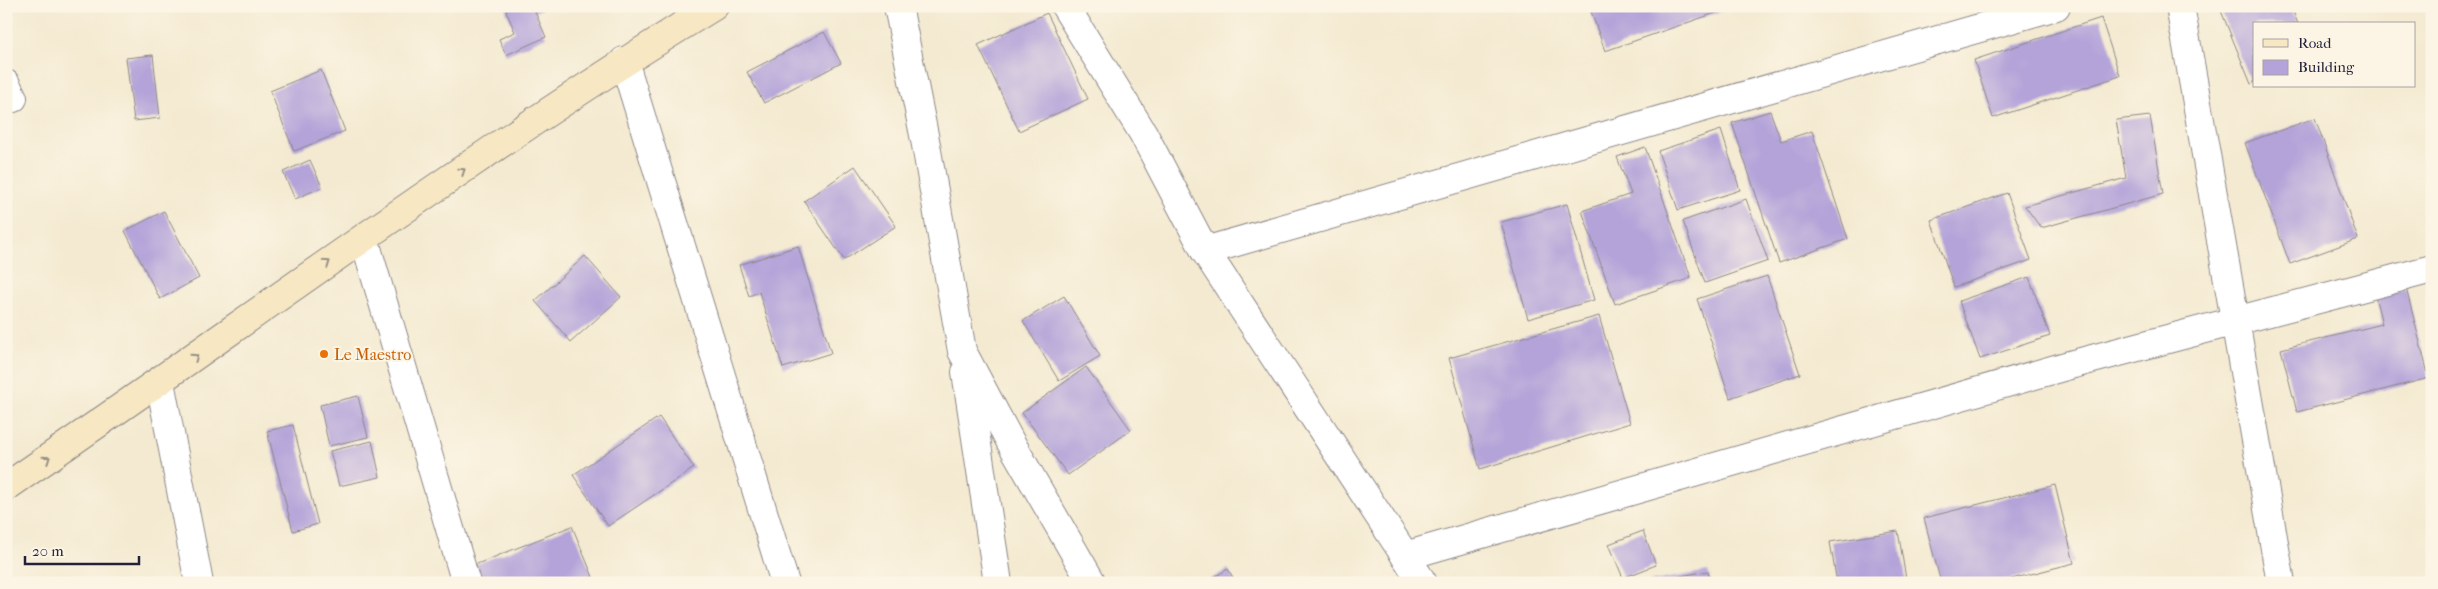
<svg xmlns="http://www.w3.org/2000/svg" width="2438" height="589" viewBox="0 0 2438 589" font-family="'IM FELL French Canon',serif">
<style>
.building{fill:#b3a3d9}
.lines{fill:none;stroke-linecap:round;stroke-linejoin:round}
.minor-casing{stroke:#8b8686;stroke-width:30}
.secondary-casing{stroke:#8b8686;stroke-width:30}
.minor{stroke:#fff;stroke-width:28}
.secondary{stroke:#f7e8c3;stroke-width:28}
.oneway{stroke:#978f86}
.food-dot{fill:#e8710a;stroke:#fcf5e5;stroke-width:2}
.labels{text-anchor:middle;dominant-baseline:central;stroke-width:4;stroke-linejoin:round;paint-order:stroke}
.food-label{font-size:16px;fill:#c56008;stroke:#fcf5e5;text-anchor:start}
</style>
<rect width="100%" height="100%" fill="#fcf5e5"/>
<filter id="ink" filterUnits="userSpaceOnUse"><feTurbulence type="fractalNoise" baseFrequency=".02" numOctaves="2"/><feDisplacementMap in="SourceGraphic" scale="10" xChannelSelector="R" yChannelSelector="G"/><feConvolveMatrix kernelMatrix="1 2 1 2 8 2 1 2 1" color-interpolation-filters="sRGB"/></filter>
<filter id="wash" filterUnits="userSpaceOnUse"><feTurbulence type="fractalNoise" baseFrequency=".0096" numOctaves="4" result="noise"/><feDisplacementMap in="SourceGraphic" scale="20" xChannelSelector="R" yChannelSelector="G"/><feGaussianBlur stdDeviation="1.12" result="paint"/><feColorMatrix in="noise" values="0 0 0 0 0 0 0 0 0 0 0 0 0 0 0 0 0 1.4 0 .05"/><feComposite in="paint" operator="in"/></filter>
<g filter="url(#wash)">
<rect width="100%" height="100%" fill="#f4ead1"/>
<g id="blocks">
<g class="building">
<polygon points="509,6 549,6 535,12 546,37 506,55 499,39 515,32 506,11"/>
<polygon points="1589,6 1733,6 1733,7 1605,51"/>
<polygon points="2219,6 2291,6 2298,24 2254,24 2254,83 2251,84"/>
<polygon points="1047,13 1088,99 1019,131 978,45"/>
<polygon points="2101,18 2120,76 1993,118 1974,60"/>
<polygon points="824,32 841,63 764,103 747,72"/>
<polygon points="153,55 160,118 134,121 126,58"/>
<polygon points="321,70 345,131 294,151 270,91"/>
<polygon points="1770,111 1781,141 1812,131 1848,239 1779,263 1732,123"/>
<polygon points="2150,116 2163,194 2041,228 2025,206 2126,178 2116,120"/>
<polygon points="2315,118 2358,239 2290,264 2245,143"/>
<polygon points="1721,130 1740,190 1678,210 1658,151"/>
<polygon points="1645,147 1691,278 1615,304 1582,211 1631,194 1617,157"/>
<polygon points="310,160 322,187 295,199 283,172"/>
<polygon points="855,166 896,226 844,260 804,201"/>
<polygon points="2007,193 2031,260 1954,287 1931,220"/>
<polygon points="1746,199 1768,261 1705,283 1683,221"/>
<polygon points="1567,204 1594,300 1528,319 1501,222"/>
<polygon points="164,211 199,278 160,299 125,231"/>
<polygon points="798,246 831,353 783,368 759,292 749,296 739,265"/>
<polygon points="585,256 621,297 571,342 535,301"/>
<polygon points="1767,276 1800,374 1730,398 1697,299"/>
<polygon points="2029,277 2050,336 1980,359 1959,301"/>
<polygon points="2406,288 2429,378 2297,412 2281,349 2382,324 2375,296"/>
<polygon points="1064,296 1100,356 1059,381 1023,321"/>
<polygon points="1599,316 1630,423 1480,469 1449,358"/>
<polygon points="1086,367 1131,430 1068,475 1022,413"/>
<polygon points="358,396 368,437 329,446 320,405"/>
<polygon points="659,417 694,468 608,526 573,475"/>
<polygon points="293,425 318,524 293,531 267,431"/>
<polygon points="372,441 380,477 339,486 330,451"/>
<polygon points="2055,485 2074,563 1996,583 1941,583 1924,518"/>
<polygon points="572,526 593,577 579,583 473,583 467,568"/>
<polygon points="1643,531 1656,565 1623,578 1609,544"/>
<polygon points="1898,531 1906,579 1882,583 1837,583 1830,542"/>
<polygon points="1228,569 1236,583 1204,583"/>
<polygon points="1708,571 1711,583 1648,583 1648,582"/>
</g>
</g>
</g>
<g filter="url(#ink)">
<use href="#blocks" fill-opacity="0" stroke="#8b8686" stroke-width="1"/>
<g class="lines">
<defs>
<g id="minor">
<polyline points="898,6 926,145 962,351 1010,441 1092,583"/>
<polyline points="1065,6 1143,133 1205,251 1423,583"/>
<polyline points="2180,6 2281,583"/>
<polyline points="624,61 785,583"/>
<polyline points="6,84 13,98"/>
<polyline points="364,238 466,583"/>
<polyline points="1205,251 2056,6"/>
<polyline points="966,372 998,583"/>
<polyline points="160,382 199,583"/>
<polyline points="1405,556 2066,366 2432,269"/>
</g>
<path id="secondary" d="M6,487C242,326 471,155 714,6"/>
</defs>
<use href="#minor" class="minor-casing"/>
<use href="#secondary" class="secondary-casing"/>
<use href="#minor" class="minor"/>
<use href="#secondary" class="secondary"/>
</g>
<defs><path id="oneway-chevron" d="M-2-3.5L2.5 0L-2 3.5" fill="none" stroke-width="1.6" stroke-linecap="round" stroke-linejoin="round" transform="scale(1.25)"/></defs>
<g class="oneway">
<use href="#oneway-chevron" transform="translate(462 171) rotate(-34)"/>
<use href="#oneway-chevron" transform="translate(327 263) rotate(-35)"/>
<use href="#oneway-chevron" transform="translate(195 357) rotate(-35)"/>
<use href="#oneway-chevron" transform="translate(47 459) rotate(-34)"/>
</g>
</g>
<circle class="food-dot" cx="324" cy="354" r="5"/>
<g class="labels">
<g class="food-label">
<text x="334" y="354">Le Maestro</text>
</g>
</g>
<rect width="2438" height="589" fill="none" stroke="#fcf5e5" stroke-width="25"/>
<rect x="2253" y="22" width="162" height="65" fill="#fcf5e5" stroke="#a5a1a1"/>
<rect x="2263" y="39" width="25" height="8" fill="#f7e8c3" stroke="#a5a1a1"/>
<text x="2298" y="48" font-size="15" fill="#22223b">Road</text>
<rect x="2263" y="60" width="25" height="15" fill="#b3a3d9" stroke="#a5a1a1"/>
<text x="2298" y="72" font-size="15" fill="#22223b">Building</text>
<path d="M25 556v8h114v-8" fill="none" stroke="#22223b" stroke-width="2.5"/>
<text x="32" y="556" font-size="15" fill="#22223b" stroke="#fcf5e5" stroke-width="4" paint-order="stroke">20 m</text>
</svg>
